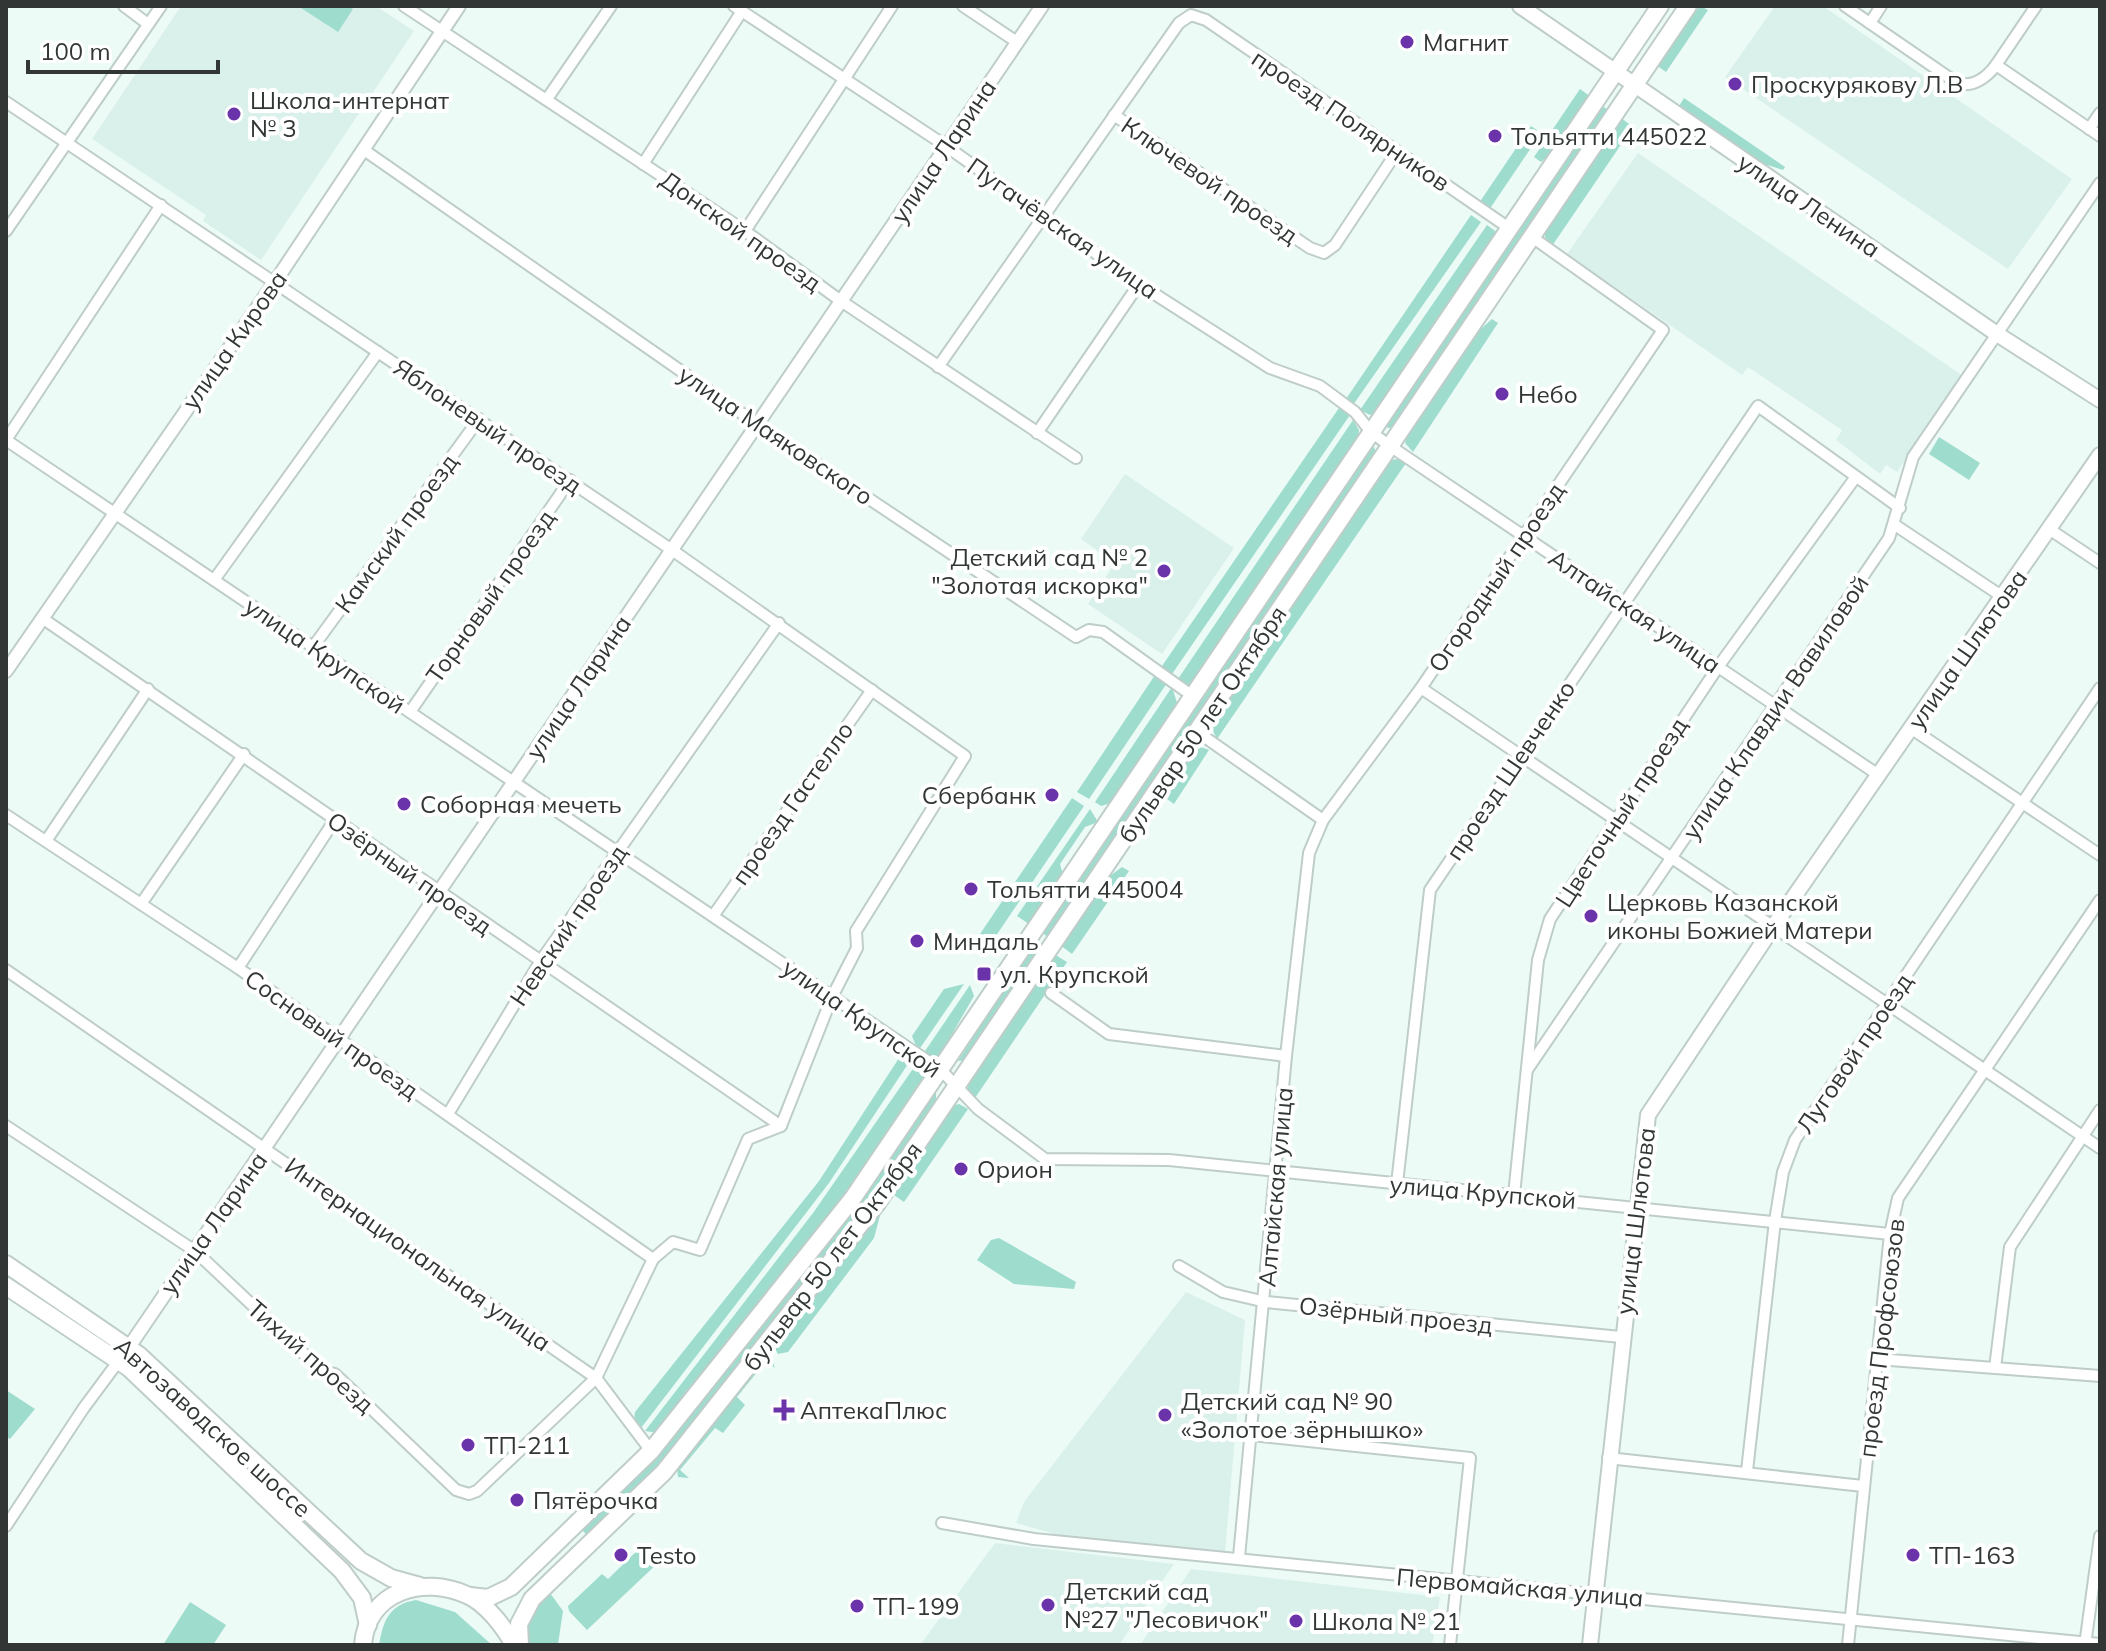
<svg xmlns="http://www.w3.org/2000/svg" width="2106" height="1651" viewBox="0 0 2106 1651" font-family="Mulish,sans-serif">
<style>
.built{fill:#daf1eb}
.green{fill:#9edcce}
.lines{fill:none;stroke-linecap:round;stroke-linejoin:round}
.minor-casing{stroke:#bfcdc9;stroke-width:14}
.tertiary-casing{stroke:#bfcdc9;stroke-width:16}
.secondary-casing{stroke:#bfcdc9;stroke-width:18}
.primary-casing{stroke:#bfcdc9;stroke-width:20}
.minor{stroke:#fff;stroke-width:10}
.tertiary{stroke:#fff;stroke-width:12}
.secondary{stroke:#fff;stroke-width:14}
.primary{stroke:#fff;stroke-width:16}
.poi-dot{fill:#6a33aa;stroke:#fff;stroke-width:3}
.labels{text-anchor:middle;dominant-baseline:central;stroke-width:8;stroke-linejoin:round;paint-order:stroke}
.poi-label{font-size:24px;fill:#323736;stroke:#fff;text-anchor:start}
.street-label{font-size:24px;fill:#323736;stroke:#fff}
</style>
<rect width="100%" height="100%" fill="#edfbf7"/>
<g class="built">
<polygon points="181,6 376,6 414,31 261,260 203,221 206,215 92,139"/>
<polygon points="1775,6 1823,6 2072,179 2008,269 1725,77"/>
<polygon points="1638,153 1963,376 1897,472 1886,465 1880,474 1836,440 1842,430 1748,367 1742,375 1567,254"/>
<polygon points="1125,474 1234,548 1162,654 1088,604 1115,563 1081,539"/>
<polygon points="1186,1292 1245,1320 1225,1553 1058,1535 1016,1523 1024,1502"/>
<polygon points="995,1543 1174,1564 1119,1645 920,1645"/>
<polygon points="1191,1569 1440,1597 1432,1645 1140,1645"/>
</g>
<g class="green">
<polygon points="298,6 348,6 353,9 338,32"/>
<polygon points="1700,6 1708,10 1666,72 1656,65"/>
<polygon points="1580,89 1591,97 1554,151 1541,162 1534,157"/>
<polygon points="1684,98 1785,167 1783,170 1764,164 1679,106"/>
<polygon points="1601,105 1608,110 1393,427 1388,428 1386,425"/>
<polygon points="1620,117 1633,127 1552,246 1545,237 1544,229"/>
<polygon points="1531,126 1541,133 1489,210 1479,203"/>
<polygon points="1471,215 1481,222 1353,405 1346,399"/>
<polygon points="1487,225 1498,233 1377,412 1370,415 1360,410"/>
<polygon points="1492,319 1498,323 1413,452 1405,443 1408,432 1473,336"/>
<polygon points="1341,405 1350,415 1172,674 1162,666"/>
<polygon points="1353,420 1359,430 1358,438 1190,688 1178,679"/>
<polygon points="1939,437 1980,463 1969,480 1929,454"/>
<polygon points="1374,447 1376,453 1049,938 1041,932 1367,451"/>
<polygon points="1398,459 1406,463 1217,739 1210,725 1390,460"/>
<polygon points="1155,675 1167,683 1089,799 1077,792"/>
<polygon points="1172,687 1178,706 1111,803 1101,806 1095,802"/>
<polygon points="1201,747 1209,750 1174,804 1167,799 1175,774 1194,749"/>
<polygon points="1072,798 1084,806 985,952 980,934"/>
<polygon points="1090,809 1098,822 1085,827 1060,864 1063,875 1029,924 1017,916"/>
<polygon points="1122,867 1129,871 1072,954 1060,945 1102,882"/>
<polygon points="1035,941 1043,946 965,1060 958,1061"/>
<polygon points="1054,954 1067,962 975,1098 968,1090 968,1081"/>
<polygon points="964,984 918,1051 912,1036 944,989"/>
<polygon points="970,985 974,996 940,1055 933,1058 923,1054"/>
<polygon points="901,1055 910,1061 829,1183 641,1428 634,1420 635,1412 819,1181"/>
<polygon points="917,1063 924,1071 924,1080 829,1216 657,1433 645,1431 813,1213"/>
<path d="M936,1092V1101L868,1202L661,1464L587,1535L582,1530C713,1403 829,1243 932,1093Z"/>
<polygon points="959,1104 968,1109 904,1202 891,1193 952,1106"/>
<polygon points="881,1212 874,1238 788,1352 778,1354 773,1345"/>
<polygon points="999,1238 1076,1282 1074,1289 1014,1284 977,1260 991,1240"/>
<polygon points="764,1358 772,1360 775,1368 766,1361 737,1397 745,1405 723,1433 715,1428 680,1470 689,1478 678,1477 677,1467"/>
<polygon points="6,1390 35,1409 10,1439 6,1437"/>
<polygon points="644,1544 660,1561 587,1630 569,1611 568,1606 602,1574 608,1579"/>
<path d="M550,1593L563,1611L558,1644L526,1645C523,1622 534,1608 550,1593Z"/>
<path d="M416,1600L455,1612L492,1645H379C383,1620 390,1604 416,1600Z"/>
<polygon points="190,1602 226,1625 213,1645 163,1645"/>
</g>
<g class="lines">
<defs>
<g id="minor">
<polyline points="124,6 148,24"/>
<polyline points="404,6 745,231 841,301 1076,458"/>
<polyline points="734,6 946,146 1139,284 1270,368 1320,386 1355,412 1371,432 1390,446 1880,776"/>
<polyline points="963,6 1017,42"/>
<path d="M1845,6L1957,83C1973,88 1987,77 1996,65L2100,136"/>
<polyline points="1870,23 1881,6"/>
<polyline points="1996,65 2036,6"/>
<polyline points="547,99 611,6"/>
<polyline points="6,102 672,550 965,756 856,931 857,948 832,997 781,1126 748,1139 700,1250 673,1242 653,1259 596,1378 477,1491 469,1494 456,1490 335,1374 322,1371 195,1251 6,1126"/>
<polyline points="1114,115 1310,248 1324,253 1335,245 1396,153"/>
<polyline points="2089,129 2100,113"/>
<polyline points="364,150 757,424 1076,637 1089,630 1103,632 1194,697"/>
<polyline points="643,164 742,11"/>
<polyline points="6,231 161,6"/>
<polyline points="745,231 892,6"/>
<polyline points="938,367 1179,23 1191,15 1206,20 1509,228"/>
<polyline points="1037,433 1139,284"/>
<polyline points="6,440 941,1070 978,1109 1045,1159 1169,1160 1890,1234"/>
<polyline points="6,440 161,205"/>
<polyline points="1895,525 2003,597"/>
<polyline points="2049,529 2100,563"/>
<polyline points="214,580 378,352"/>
<polyline points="42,618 781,1126"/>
<polyline points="313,647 479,419"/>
<polyline points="1421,688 2100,1148"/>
<polyline points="410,712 570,480"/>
<polyline points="1912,729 2100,855"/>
<polyline points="1196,731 1323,820"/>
<polyline points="6,815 238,968 653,1259"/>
<polyline points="46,841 148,689"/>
<polyline points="141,904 244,754"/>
<polyline points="713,916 872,690"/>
<polyline points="238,968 334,821"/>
<polyline points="6,970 596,1378 651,1451"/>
<polyline points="1051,993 1109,1034 1286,1056"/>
<polyline points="1527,1070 1889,538 1913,457 2100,183"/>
<polyline points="448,1114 540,962 779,623"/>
<polyline points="1397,1184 1430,890 1758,406 1900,508"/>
<polyline points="1514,1195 1538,960 1550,919 1718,667 1855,478"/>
<polyline points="1179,1266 1223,1292 1266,1302 1621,1337"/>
<polyline points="1877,1359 2100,1376"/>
<polyline points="1995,1368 2010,1247 2100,1110"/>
<polyline points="1252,1435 1470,1458 1450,1645"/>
<polyline points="1608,1458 1863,1486"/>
<polyline points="1747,1471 1775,1221 1783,1172 1795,1140 2100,688"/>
<polyline points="942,1523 1034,1539 2100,1644"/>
<polyline points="6,1526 83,1409 129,1347"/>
<polyline points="1239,1557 1286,1056 1309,853 1323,820 1421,688 1663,330 1532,237"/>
<polyline points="1848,1645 1890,1234 1898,1198 2100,900"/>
<polyline points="2085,1645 2100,1536"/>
</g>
<g id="tertiary">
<polyline points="6,671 275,282 459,6"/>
<polyline points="129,1347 1042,6"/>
</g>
<g id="secondary">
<polyline points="1520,6 1997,334 2100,400"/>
<polyline points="1590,1645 1648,1115 1773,927 2100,455"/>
</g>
<g id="primary">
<polyline points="6,1264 139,1355 361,1561 391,1578 420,1586"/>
<polyline points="6,1286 129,1368 342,1571 362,1598 368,1625"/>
<polyline points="470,1596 488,1598 511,1587 651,1451 853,1198 1660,6"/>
<path d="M363,1645C367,1591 423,1575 467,1595C486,1603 504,1627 514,1645"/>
<polyline points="520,1645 519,1624 532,1599 664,1472 878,1202 1688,6"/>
</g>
</defs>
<use href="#minor" class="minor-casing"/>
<use href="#tertiary" class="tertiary-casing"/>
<use href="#secondary" class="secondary-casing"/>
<use href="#primary" class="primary-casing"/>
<use href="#minor" class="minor"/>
<use href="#tertiary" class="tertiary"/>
<use href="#secondary" class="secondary"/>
<use href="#primary" class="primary"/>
</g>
<g class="poi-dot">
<circle cx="1407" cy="42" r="8"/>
<circle cx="1735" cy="84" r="8"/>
<circle cx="234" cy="114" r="8"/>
<circle cx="1495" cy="136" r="8"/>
<circle cx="1502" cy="394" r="8"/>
<circle cx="1164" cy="571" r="8"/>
<circle cx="1052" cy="795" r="8"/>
<circle cx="404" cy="804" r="8"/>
<circle cx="971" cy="889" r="8"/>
<circle cx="1591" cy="916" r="8"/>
<circle cx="917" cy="941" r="8"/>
<rect x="976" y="966" width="16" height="16" rx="4"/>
<circle cx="961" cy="1169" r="8"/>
<path d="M780 1398h8v8h8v8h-8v8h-8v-8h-8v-8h8z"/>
<circle cx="1165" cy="1415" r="8"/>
<circle cx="468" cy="1445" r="8"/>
<circle cx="517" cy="1500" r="8"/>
<circle cx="621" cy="1555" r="8"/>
<circle cx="1913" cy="1555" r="8"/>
<circle cx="1048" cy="1605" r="8"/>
<circle cx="857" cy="1606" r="8"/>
<circle cx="1296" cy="1621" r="8"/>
</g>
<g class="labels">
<g class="poi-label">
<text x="1423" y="42">Магнит</text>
<text x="1751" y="84">Проскурякову Л.В</text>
<text x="250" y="100">Школа-интернат<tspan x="250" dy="28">№ 3</tspan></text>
<text x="1511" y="136">Тольятти 445022</text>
<text x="1518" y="394">Небо</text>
<text x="1148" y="557" text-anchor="end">Детский сад № 2<tspan x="1148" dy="28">"Золотая искорка"</tspan></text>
<text x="1036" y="795" text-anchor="end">Сбербанк</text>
<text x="420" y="804">Cоборная мечеть</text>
<text x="987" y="889">Тольятти 445004</text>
<text x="1607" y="902">Церковь Казанской<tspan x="1607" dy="28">иконы Божией Матери</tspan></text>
<text x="933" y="941">Миндаль</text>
<text x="1000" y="974">ул. Крупской</text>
<text x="977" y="1169">Орион</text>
<text x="1181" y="1401">Детский сад № 90<tspan x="1181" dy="28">«Золотое зёрнышко»</tspan></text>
<text x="800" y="1410">АптекаПлюс</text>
<text x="484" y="1445">ТП-211</text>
<text x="533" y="1500">Пятёрочка</text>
<text x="637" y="1555">Testo</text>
<text x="1929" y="1555">ТП-163</text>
<text x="1064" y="1591">Детский сад<tspan x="1064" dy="28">№27 "Лесовичок"</tspan></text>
<text x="873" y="1606">ТП-199</text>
<text x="1312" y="1621">Школа № 21</text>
</g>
<g class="street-label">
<text transform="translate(1351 120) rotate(34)">проезд Полярников</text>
<text transform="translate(943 151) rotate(-56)">улица Ларина</text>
<text transform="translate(1210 180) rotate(34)">Ключевой проезд</text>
<text transform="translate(1809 205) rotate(34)">улица Ленина</text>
<text transform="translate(1063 228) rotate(35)">Пугачёвская улица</text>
<text transform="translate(741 231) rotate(35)">Донской проезд</text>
<text transform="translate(234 340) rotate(-55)">улица Кирова</text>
<text transform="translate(488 426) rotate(34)">Яблоневый проезд</text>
<text transform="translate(776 435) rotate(34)">улица Маяковского</text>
<text transform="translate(396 533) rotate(-54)">Камский проезд</text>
<text transform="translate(1496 577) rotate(-56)">Огородный проезд</text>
<text transform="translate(490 596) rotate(-55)">Торновый проезд</text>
<text transform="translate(1635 611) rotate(34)">Алтайская улица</text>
<text transform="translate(1967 649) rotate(-55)">улица Шлютова</text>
<text transform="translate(325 655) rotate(34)">улица Крупской</text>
<text transform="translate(578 687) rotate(-56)">улица Ларина</text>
<text transform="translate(1775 707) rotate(-56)">улица Клавдии Вавиловой</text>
<text transform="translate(1202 724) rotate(-56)">бульвар 50 лет Октября</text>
<text transform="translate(1510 770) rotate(-56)">проезд Шевченко</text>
<text transform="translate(792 803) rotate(-55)">проезд Гастелло</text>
<text transform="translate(1621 812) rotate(-57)">Цветочный проезд</text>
<text transform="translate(410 873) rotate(35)">Озёрный проезд</text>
<text transform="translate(568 925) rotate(-56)">Невский проезд</text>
<text transform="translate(862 1018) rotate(35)">улица Крупской</text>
<text transform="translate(332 1034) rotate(35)">Сосновый проезд</text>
<text transform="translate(1854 1053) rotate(-56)">Луговой проезд</text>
<text transform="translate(1275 1187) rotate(-85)">Алтайская улица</text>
<text transform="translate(1483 1192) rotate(5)">улица Крупской</text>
<text transform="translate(1635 1221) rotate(-83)">улица Шлютова</text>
<text transform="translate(213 1223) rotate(-55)">улица Ларина</text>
<text transform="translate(418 1254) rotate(35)">Интернациональная улица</text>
<text transform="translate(832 1256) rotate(-53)">бульвар 50 лет Октября</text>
<text transform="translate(1396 1315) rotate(6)">Озёрный проезд</text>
<text transform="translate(1881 1338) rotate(-83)">проезд Профсоюзов</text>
<text transform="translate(311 1356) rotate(41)">Тихий проезд</text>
<text transform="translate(213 1427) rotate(42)">Автозаводское шоссе</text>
<text transform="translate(1520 1587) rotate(5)">Первомайская улица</text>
</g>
</g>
<rect width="2106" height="1651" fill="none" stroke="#323736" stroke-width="16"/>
<path d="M28 60v12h190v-12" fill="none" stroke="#323736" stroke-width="4"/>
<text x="40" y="60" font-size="24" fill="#323736" stroke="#ffffff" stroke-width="6" paint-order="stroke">100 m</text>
</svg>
